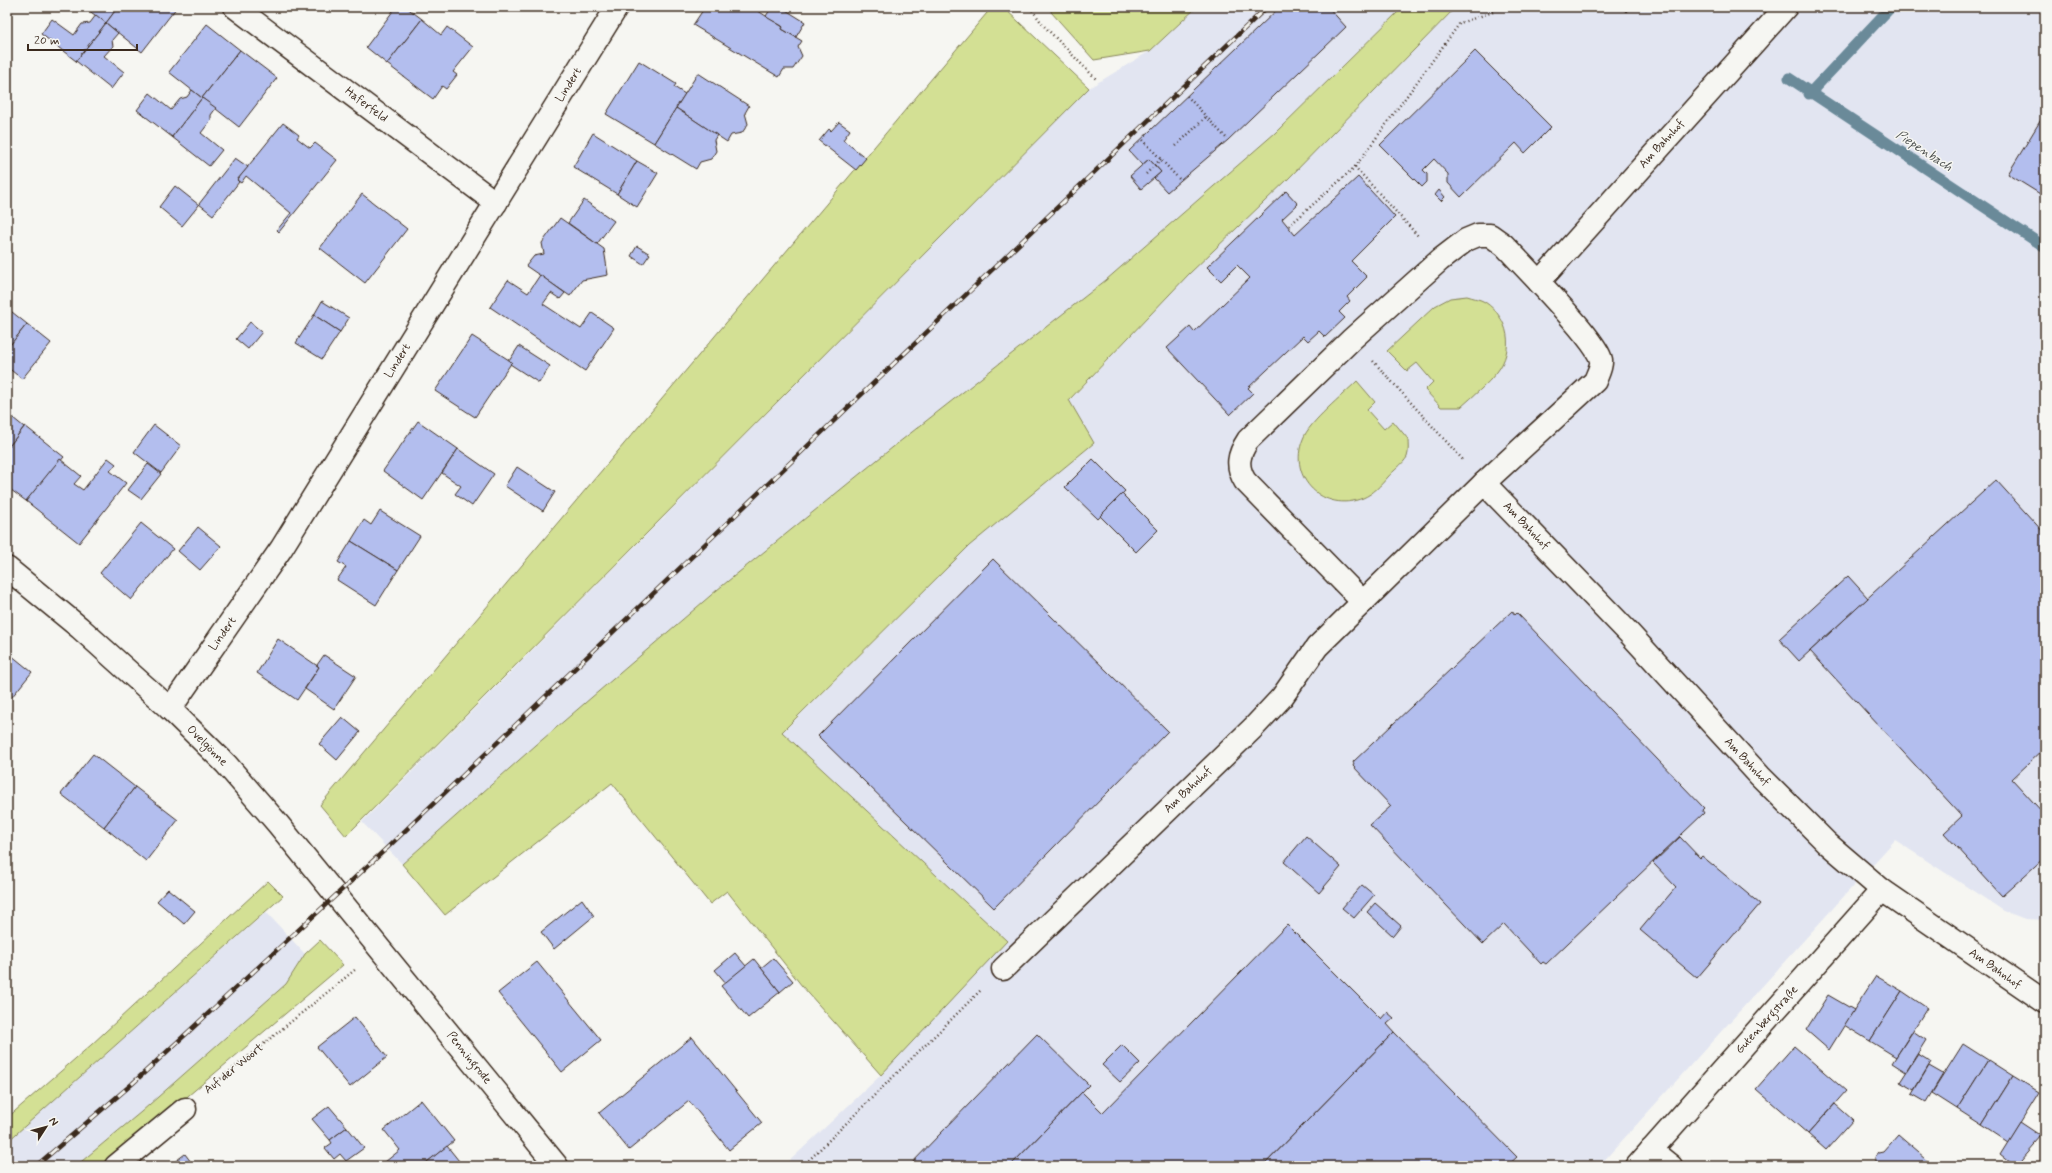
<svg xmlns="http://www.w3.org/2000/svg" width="2052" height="1173" viewBox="0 0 2052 1173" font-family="Mynerve,sans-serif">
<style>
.built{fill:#e2e5f1}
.green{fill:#d3e094;stroke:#878559}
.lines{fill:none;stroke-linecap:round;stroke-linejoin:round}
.stream{stroke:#6a8a99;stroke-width:11}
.building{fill:#b3beee;stroke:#3b2a1e}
.service-casing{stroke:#3b2a1e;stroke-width:25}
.minor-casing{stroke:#3b2a1e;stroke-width:25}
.secondary-casing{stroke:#3b2a1e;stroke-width:25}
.path{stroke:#3b2a1e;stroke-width:2.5;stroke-dasharray:1 3;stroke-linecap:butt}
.service{stroke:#f6f6f2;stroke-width:22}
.minor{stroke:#f6f6f2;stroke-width:22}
.secondary{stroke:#f6f6f2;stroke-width:22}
.rail-casing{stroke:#3b2a1e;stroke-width:4.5}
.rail{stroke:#f6f6f2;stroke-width:3;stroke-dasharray:9;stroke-linecap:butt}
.labels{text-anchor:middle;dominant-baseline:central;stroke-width:3;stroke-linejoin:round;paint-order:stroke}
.street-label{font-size:12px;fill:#3b2a1e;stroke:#f6f6f2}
.water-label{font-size:13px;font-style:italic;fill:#4f5251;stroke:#f6f6f2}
</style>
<rect width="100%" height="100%" fill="#f6f6f2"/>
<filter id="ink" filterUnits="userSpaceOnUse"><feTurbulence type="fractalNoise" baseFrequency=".025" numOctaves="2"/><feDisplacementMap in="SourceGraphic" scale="8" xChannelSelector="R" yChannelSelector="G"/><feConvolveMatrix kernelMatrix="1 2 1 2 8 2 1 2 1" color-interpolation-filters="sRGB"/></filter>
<g filter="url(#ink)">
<g class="built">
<polygon points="1197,7 1403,7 1275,133 1106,280 898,443 717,590 536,745 402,864 362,822 1089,88 1150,51"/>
<polygon points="1456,7 2045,7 2045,920 2025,919 2004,911 1895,840 1599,1166 784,1166 881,1075 1006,941 782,733 969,546 1094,443 1069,401 1189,274 1288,179"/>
<polygon points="266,912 305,954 286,984 141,1112 76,1166 7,1166 7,1142"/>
</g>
<g class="green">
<polygon points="992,7 1003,7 1089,88 346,836 320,805"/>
<polygon points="1052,7 1197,7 1150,51 1094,60 1051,12"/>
<polygon points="1403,7 1456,7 1288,179 1189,274 1069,400 1094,443 969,546 782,732 1007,941 881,1075 802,986 727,891 710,904 612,783 445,915 402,864 536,745 717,590 898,443 1106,280 1275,133"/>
<path d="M1467,296C1473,298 1480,299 1485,302C1509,318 1515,349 1497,372C1487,385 1473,396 1461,407H1441L1425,390L1433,382L1417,363L1407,371L1387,351L1435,306L1450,298Z"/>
<path d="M1357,381L1375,402L1367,410L1384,429L1393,421L1408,439C1408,444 1409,452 1407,457C1403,464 1393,471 1388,477C1381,485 1373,494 1363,498C1324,514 1287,478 1303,439C1309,422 1343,395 1357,381Z"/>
<polygon points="268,881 283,896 7,1142 7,1118 91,1045"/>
<polygon points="320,940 343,965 105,1166 76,1166 141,1112 286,984 305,954"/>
</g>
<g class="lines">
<g class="stream">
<polyline points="1789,78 2045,247"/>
<polyline points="1809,94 1891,7"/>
</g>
</g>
<g class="building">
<polygon points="90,7 118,7 106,23 88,10"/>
<polygon points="118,7 177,7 142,52 106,23"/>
<polygon points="396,7 406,7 422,19 387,64 366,47"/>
<polygon points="705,7 752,7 783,27 782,29 802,41 798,47 802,56 793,69 784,69 779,77 693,25"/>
<polygon points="772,7 781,7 805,22 796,37 782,29 783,27 782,26 768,18 766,16"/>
<polygon points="1280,7 1328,7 1346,27 1228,140 1167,192 1154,178 1161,172 1149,159 1142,165 1129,151"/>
<polygon points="1621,7 1631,7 1626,12"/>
<polygon points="96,15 106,23 76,61 41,34 52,19 74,35 82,24 90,23"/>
<polygon points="422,19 441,35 447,27 473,47 453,72 457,75 446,89 442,86 433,99 387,64"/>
<polygon points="106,23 118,33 112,40 113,46 104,56 124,72 111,89 76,61"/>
<polygon points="207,24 240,50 202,98 169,72"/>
<polygon points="240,50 277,78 239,127 202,98"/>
<polygon points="1475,51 1551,127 1525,153 1516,143 1461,197 1448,183 1448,174 1434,159 1423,170 1427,174 1427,182 1422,187 1380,145"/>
<polygon points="639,61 676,84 674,87 685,94 654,143 606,114"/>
<polygon points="698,73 749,106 745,113 748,124 742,133 731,135 727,142 676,108"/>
<polygon points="192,90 202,98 172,137 137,110 150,93 171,110 180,99 187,97"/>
<polygon points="202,98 216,108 211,115 211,120 201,133 222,150 209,166 172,137"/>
<polygon points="676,108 717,135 714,140 716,151 711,159 700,162 696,169 654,143"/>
<polygon points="2045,113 2045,197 2008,174"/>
<polygon points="839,122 850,130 843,140 866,158 856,170 819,141 829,129 831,131"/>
<polygon points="283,123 299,135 297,138 310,148 315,143 337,160 279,232 277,230 291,213 246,176 241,183 237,180"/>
<polygon points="593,133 637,161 617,194 573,167"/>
<polygon points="235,158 248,167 237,180 239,182 213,215 199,204"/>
<polygon points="1149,159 1161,172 1141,189 1130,176"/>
<polygon points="637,161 658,173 637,207 617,194"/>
<polygon points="1358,177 1395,217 1351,261 1367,277 1347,297 1350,301 1339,312 1345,318 1325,337 1319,331 1308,341 1303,336 1248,388 1253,393 1230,415 1167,348 1190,327 1194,332 1250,278 1237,265 1221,281 1207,267 1286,191 1298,204 1282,219 1295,235"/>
<polygon points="175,186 199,205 182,226 159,207"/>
<polygon points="1439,190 1445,197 1441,201 1435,195"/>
<polygon points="362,194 407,229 365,283 320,248"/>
<polygon points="584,200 614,221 597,244 568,223"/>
<polygon points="560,218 604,249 608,275 582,280 570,296 526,266 534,256 544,254 542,243"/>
<polygon points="637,246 650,254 643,264 631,256"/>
<polygon points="540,275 565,293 560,299 551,293 543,304 581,329 592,313 614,328 585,371 490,307 508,280 528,293"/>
<polygon points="322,301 349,318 340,332 314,315"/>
<polygon points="7,308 27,324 7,349"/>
<polygon points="314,315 340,332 322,359 296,343"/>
<polygon points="250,322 262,332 248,349 236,339"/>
<polygon points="27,324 51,343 22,379 7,367 7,349"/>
<polygon points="472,336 512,362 475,417 435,391"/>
<polygon points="519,346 550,366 539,383 510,364 512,362 509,361"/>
<polygon points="7,413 24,427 7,449"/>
<polygon points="418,421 458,449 423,500 383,471"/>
<polygon points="154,425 181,446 161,473 134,452"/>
<polygon points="25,426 64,457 26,501 7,487 7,449"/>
<polygon points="458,449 494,474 472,506 455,494 461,486 442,473"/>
<polygon points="108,458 116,464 110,471 126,483 79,543 26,501 60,459 81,476 74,484 83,490"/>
<polygon points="1093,459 1125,491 1098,519 1065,487"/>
<polygon points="148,464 161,474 141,499 128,490"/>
<polygon points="517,467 555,492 543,511 505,486"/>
<polygon points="1996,480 2045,534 2045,748 2012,779 2045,815 2045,857 2002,896 1944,833 1962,816 1810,651"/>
<polygon points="1122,494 1158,530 1136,552 1100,516"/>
<polygon points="380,511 420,536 398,570 351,541 364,520 371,525"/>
<polygon points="141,523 173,549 131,600 100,573"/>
<polygon points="198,527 221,546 200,570 178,551"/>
<polygon points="351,541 398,570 376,605 337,580 346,567 338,562"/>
<polygon points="993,559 1168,731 994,908 818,736"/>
<polygon points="1848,576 1868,598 1799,661 1779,639"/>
<polygon points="1512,611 1515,615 1517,613 1704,808 1702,810 1704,813 1546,964 1543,962 1541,964 1504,924 1483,944 1370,825 1391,806 1353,766 1354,764 1353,762"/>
<polygon points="278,639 319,667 297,700 257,673"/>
<polygon points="7,655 11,655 32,672 7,703"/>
<polygon points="324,655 356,676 334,709 305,689 319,667 317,665"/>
<polygon points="342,717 360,732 337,760 319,744"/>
<polygon points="93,754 135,787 104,827 61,794"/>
<polygon points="135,787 178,820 146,861 104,827"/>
<polygon points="1306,836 1341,867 1319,893 1284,862"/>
<polygon points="1680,837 1700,858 1702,856 1760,904 1697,978 1640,930 1676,887 1653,863"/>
<polygon points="1362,885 1374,895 1354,918 1342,908"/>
<polygon points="168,889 195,911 184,924 157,901"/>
<polygon points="582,899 594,916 554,949 541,932"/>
<polygon points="1375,903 1401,926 1393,936 1367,912"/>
<polygon points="1287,925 1381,1019 1387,1012 1394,1018 1387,1024 1394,1032 1263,1166 1010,1166 1082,1092 1103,1113"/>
<polygon points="735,953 746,966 726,983 715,970"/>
<polygon points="773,958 793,981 780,992 761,968"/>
<polygon points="754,959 780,992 748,1018 721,986"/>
<polygon points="537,962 601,1040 562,1072 498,993"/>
<polygon points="1876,976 1902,991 1870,1041 1844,1025"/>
<polygon points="1902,991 1927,1008 1896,1057 1870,1041"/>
<polygon points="1828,995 1854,1010 1829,1050 1806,1030"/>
<polygon points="355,1017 387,1057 350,1087 317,1047"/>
<polygon points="1913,1031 1926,1040 1906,1072 1892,1063"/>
<polygon points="1394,1032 1517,1157 1507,1166 1263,1166"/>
<polygon points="1037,1034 1089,1085 1082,1092 1010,1166 909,1166"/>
<polygon points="692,1037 762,1123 729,1150 689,1101 629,1150 599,1113"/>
<polygon points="1963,1044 1988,1060 1957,1109 1932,1093"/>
<polygon points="1122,1045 1140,1063 1120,1082 1102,1065"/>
<polygon points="1794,1046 1846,1091 1808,1134 1756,1089"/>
<polygon points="1918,1054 1931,1062 1914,1090 1900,1082"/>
<polygon points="1988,1060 2013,1076 1982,1125 1957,1109"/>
<polygon points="1929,1066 1943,1074 1926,1102 1912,1094"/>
<polygon points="2013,1076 2039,1092 2008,1142 1982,1125"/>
<polygon points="421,1100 454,1141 422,1166 380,1166 400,1150 384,1130"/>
<polygon points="1835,1104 1853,1120 1826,1150 1808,1134"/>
<polygon points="329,1106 347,1127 330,1140 312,1119"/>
<polygon points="2020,1122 2041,1136 2015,1166 2000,1154"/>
<polygon points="347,1127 364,1148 346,1161 340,1154 334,1159 325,1148 332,1143 330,1140"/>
<polygon points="1898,1135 1933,1165 1932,1166 1872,1166 1875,1162 1875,1157 1879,1152 1884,1151"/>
<polygon points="447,1146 463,1166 422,1166"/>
<polygon points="185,1154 194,1166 169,1166"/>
</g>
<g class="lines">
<defs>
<path id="service" d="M1363,602L1245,481C1236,466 1238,455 1248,440L1352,339L1440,260L1466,240L1478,235H1490L1504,245L1539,282"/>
<g id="minor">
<polyline points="235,7 496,203"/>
<polyline points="1484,483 1628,632 1760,776 1827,843 1882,890 2045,1002"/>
<polyline points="170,709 281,549 617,7"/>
<path d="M1003,969L1253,728L1282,697L1317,647L1484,483L1595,381C1597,375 1602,367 1601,360C1597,343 1552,297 1539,282L1786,7"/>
<polyline points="1651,1150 1671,1166"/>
<polyline points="116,1166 185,1109"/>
<polyline points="1637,1166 1882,890"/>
</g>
<polyline id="secondary" points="7,568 80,628 170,709 226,764 278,824 557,1166"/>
</defs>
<use href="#service" class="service-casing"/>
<use href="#minor" class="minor-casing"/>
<use href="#secondary" class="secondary-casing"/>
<g class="path">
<polyline points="1030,7 1044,26 1096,79"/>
<polyline points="1187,96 1228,140"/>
<polyline points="1143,140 1180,180"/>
<polyline points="1176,146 1206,117"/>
<polyline points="1355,167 1460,23 1493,12"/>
<polyline points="1146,174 1161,159"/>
<polyline points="1289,226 1355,167 1419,237"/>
<polyline points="1373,361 1464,461"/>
<polyline points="208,1089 356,969"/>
<polyline points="803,1166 982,989"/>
</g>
<use href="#service" class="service"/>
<use href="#minor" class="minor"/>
<use href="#secondary" class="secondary"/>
<defs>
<polyline id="rail" points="36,1166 132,1084 387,848 1267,7"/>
</defs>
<use href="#rail" class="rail-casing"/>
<use href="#rail" class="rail"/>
</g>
</g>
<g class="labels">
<g class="street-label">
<text transform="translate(569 85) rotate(-58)">Lindert</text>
<text transform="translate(366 105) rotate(37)">Haferfeld</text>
<text transform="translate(1662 144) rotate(-48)">Am Bahnhof</text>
<text transform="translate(398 361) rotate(-58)">Lindert</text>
<text transform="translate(1526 526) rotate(46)">Am Bahnhof</text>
<text transform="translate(223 634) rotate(-55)">Lindert</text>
<text transform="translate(207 746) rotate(45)">Ovelgönne</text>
<text transform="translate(1747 762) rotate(47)">Am Bahnhof</text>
<text transform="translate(1188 790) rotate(-44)">Am Bahnhof</text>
<text transform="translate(1995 969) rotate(35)">Am Bahnhof</text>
<text transform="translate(1767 1020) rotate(-48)">Gutenbergstraße</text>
<text transform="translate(469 1058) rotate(51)">Penningrode</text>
<text transform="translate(234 1069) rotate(-39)">Auf der Woort</text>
</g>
<g class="water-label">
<text transform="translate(1924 151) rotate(33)">Piepenbach</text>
</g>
</g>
<rect width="2052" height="1173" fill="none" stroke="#f6f6f2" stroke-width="24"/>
<rect x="12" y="12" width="2028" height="1149" fill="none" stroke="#3b2a1e" stroke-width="1.5" filter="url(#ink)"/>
<g transform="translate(46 1127) rotate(54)" stroke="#f6f6f2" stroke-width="3" paint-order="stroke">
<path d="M0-3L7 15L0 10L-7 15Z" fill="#3b2a1e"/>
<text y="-6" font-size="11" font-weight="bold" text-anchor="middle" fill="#3b2a1e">N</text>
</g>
<path d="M28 44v6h109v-6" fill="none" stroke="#3b2a1e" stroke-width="2"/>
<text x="34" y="44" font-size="12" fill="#3b2a1e" stroke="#f6f6f2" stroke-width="3" paint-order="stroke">20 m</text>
</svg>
